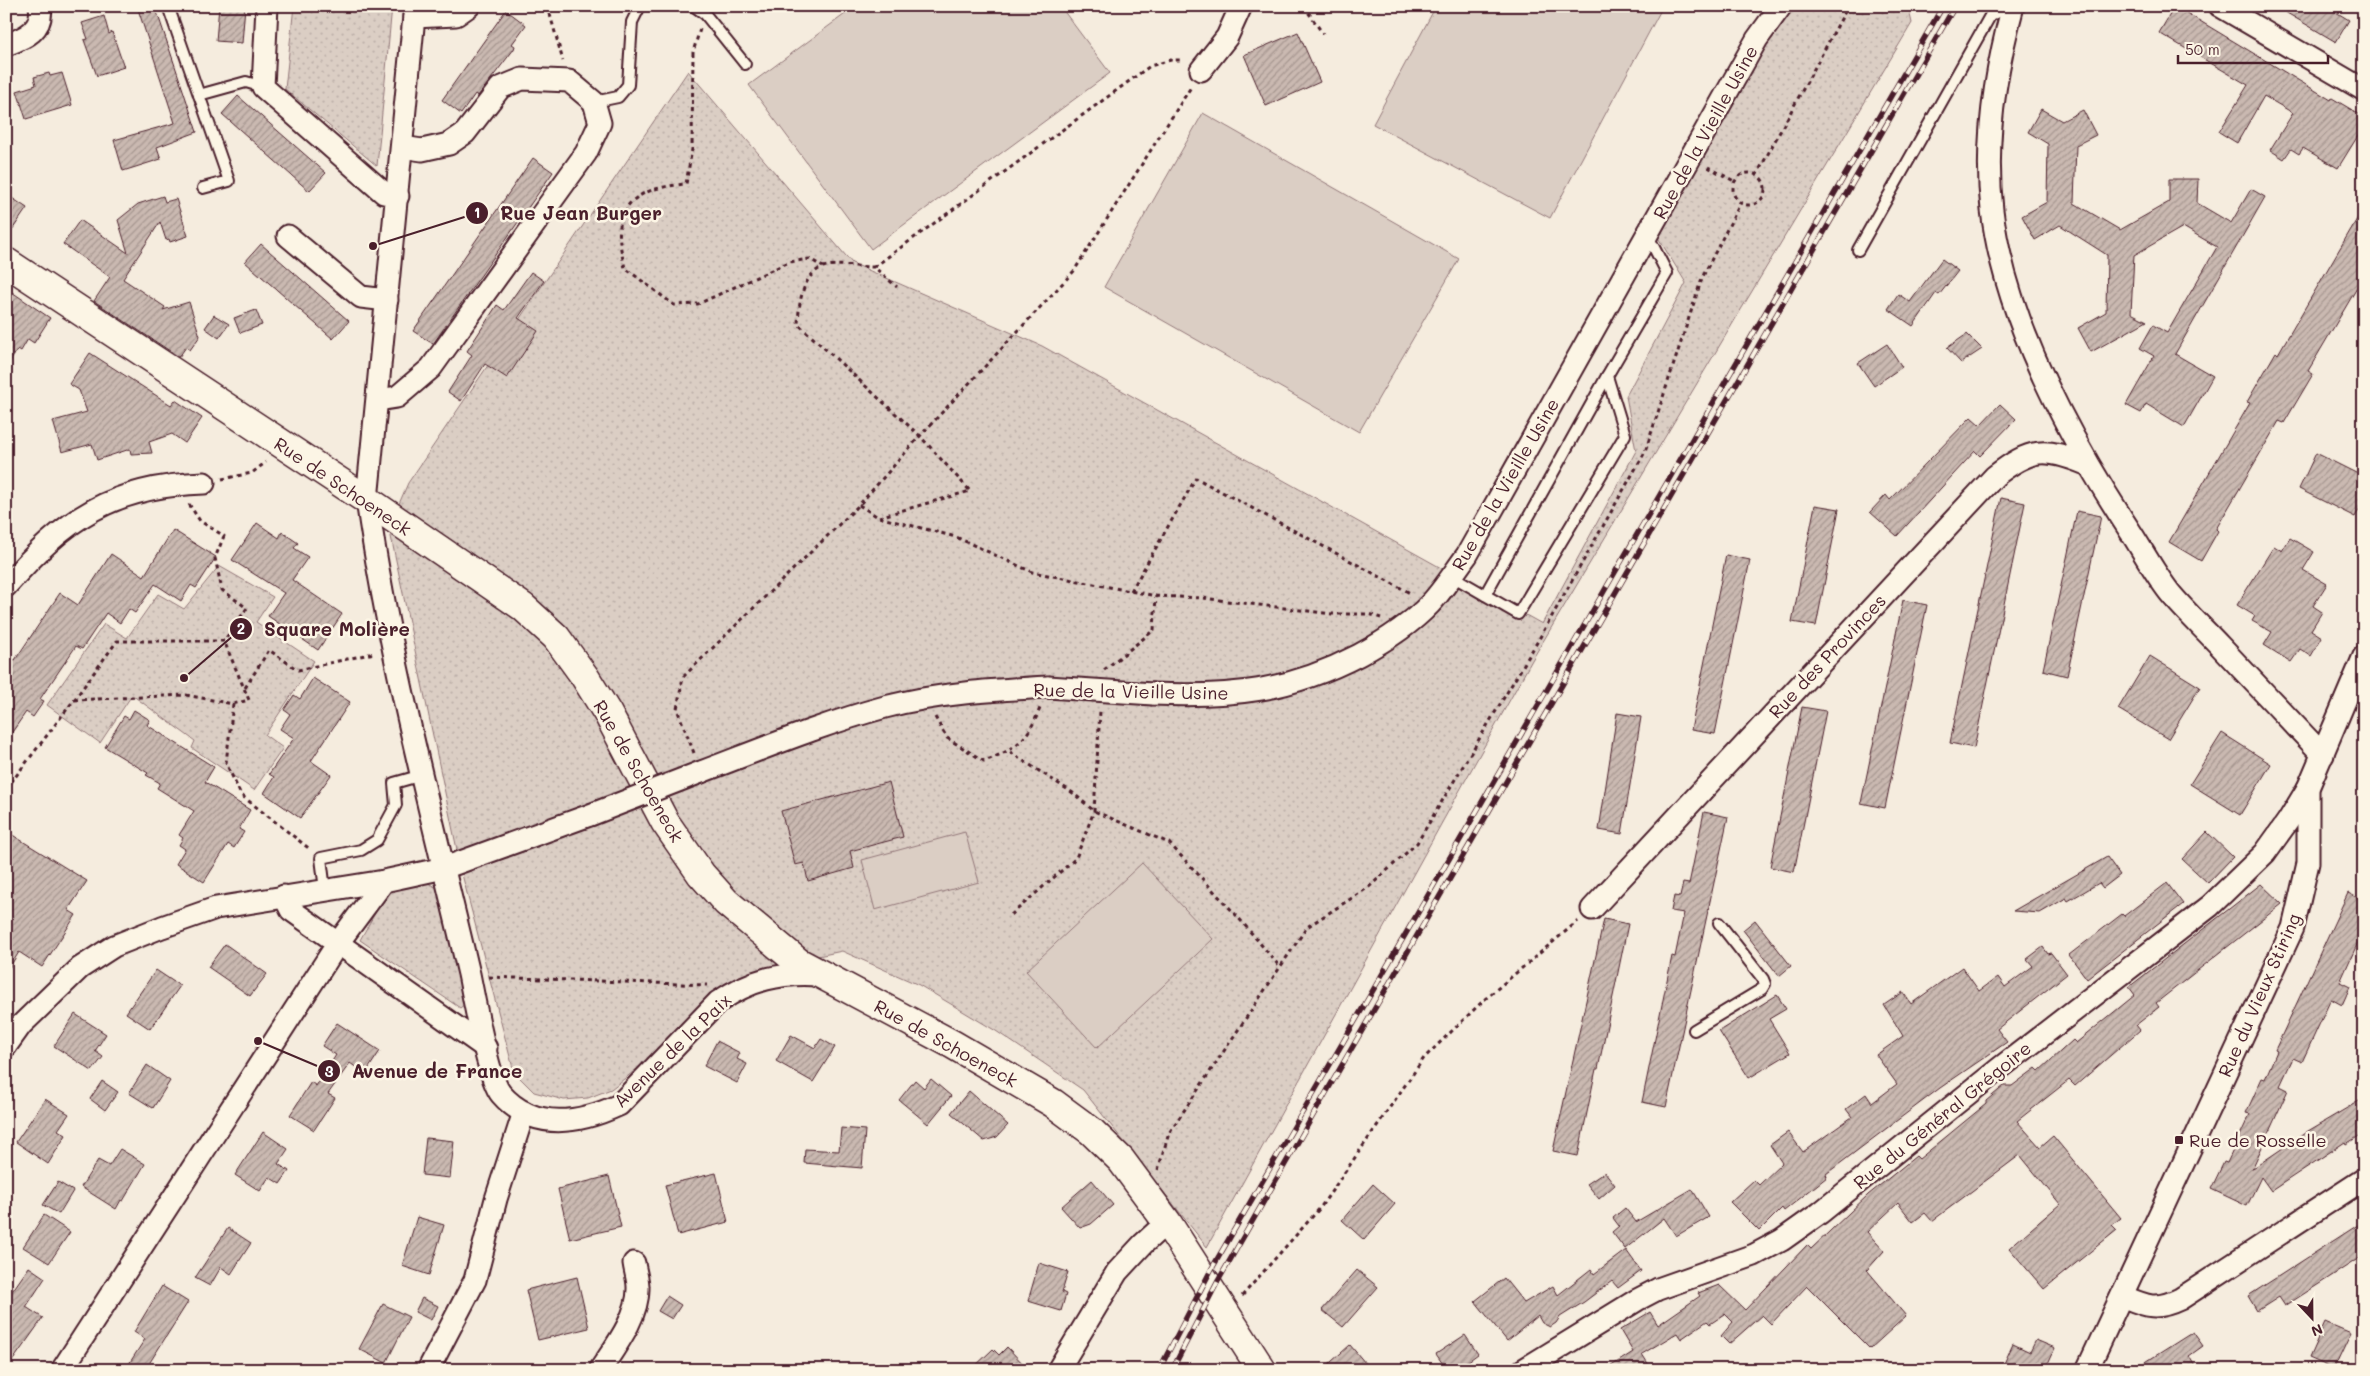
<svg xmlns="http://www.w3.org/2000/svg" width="2370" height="1376" viewBox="0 0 2370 1376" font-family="Mali,sans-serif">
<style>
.green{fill:url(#green-dots);stroke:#927678}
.pitch{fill:#dbcec4;stroke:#927678}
.building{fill:url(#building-hatch);stroke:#4a1f2b}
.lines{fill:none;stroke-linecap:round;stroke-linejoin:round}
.lane-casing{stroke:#4a1f2b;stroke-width:14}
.street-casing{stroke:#4a1f2b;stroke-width:25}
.secondary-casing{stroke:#4a1f2b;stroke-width:31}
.path{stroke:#4a1f2b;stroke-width:3;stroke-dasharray:4 4;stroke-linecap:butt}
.lane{stroke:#fcf5e5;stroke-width:10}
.street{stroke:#fcf5e5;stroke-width:21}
.secondary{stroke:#fcf5e5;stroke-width:28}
.rail-casing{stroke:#4a1f2b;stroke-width:5.5}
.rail{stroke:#fcf5e5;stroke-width:4;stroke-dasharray:11;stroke-linecap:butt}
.street-bridge-casing{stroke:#4a1f2b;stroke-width:25;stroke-linecap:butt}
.street-bridge{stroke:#fcf5e5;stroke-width:21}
.poi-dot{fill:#4a1f2b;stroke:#fcf5e5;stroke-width:2}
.labels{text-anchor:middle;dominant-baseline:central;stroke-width:5;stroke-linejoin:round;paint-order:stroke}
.street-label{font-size:18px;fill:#4a1f2b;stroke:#fcf5e5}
.poi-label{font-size:18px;fill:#4a1f2b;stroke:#fcf5e5;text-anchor:start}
.leader{fill:none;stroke:#4a1f2b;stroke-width:2}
.callout-dot{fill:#4a1f2b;stroke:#fcf5e5;stroke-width:2}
.mark-label{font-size:15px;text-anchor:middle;font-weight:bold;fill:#fff}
.callout-label{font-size:19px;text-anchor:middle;font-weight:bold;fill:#4a1f2b;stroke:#fcf5e5;stroke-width:5;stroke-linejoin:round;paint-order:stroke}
</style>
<defs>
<pattern id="green-dots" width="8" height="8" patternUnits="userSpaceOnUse" patternTransform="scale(1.25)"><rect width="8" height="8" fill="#dbcec4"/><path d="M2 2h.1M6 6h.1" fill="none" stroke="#bdb0a9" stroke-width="1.8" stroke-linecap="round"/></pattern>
<pattern id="building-hatch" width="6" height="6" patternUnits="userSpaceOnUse" patternTransform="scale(1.25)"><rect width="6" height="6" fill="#cab9b1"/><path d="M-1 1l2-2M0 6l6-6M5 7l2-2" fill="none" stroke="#a69690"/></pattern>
</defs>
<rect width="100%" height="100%" fill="#f5ecde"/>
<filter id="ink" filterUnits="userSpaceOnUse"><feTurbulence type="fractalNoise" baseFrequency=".02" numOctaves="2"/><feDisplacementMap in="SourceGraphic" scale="10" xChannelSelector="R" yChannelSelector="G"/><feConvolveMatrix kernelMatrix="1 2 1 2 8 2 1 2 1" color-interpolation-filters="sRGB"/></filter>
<g filter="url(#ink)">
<g class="green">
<polygon points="294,6 392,6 377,166 285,89"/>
<polygon points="1786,6 1908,6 1912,23 1532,660 1207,1247 1083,1090 996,1031 919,985 842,951 799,960 681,1026 641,1066 611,1089 588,1098 564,1100 534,1092 514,1072 463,878 389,527 408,483 688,71 852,263 1042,346 1542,624 1636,451 1626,396 1686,283 1654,231"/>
<polygon points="219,566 273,597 256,622 314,661 265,735 283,748 254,790 192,748 195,741 132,695 100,743 47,705 104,624 127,638 158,594 184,609"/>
<polygon points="428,883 437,888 465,1004 460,1008 360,940 388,890"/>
</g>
<g class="pitch">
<polygon points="856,6 1060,6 1110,73 871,249 749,85"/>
<polygon points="1436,6 1663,6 1550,218 1373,124"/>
<polygon points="1203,113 1459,259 1359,432 1104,287"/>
<polygon points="965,832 979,882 875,910 862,860"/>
<polygon points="1142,863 1213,939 1097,1048 1026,971"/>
</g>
<g class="building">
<polygon points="137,6 155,6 197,132 157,147 161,159 123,171 114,140 175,123"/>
<polygon points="219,6 245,6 242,43 216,41"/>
<polygon points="2175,6 2331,100 2332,98 2364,117 2364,126 2338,168 2303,148 2299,154 2291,149 2284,159 2270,150 2293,113 2264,96 2237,143 2219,132 2248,85 2159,33"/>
<polygon points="2275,6 2326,6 2349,20 2336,42"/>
<polygon points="506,10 526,25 512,44 515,46 514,49 478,96 475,94 461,114 442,100"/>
<polygon points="104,16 109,34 112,32 124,67 97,76 84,40 88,39 82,23"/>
<polygon points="1298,32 1320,82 1266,106 1244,55"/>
<polygon points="49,73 50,76 62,73 72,105 26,119 17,91 36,85 34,77"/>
<polygon points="238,96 326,173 309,191 222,114"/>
<polygon points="2041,109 2062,121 2083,110 2096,135 2076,145 2074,203 2120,230 2169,202 2169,179 2198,179 2197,203 2231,223 2251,189 2265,197 2175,354 2213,376 2184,427 2146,404 2141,413 2126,405 2154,356 2140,348 2153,325 2167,333 2217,247 2183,227 2134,255 2131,313 2147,321 2091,352 2078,328 2106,312 2107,255 2060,225 2035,240 2022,216 2047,202 2048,144 2028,132"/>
<polygon points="533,158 553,172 433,344 413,331"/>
<polygon points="6,194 27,208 6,239"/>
<polygon points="163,196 165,202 176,199 188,236 170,242 169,239 166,240 160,222 123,279 165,307 163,310 189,302 200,336 190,350 186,347 179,357 94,301 110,277 63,244 80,220 128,253 118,220 138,204"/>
<polygon points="2364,207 2364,276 2308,371 2313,374 2284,423 2279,421 2216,529 2218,531 2201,561 2169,542 2250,403 2247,402 2276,352 2278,354"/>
<polygon points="261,244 349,321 333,339 245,262"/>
<polygon points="1942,259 1958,271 1939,295 1936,293 1913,326 1888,309 1898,294 1910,302"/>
<polygon points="531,272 544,281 518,318 538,331 507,378 485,364 461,401 448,392 472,355 467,351 497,305 504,310"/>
<polygon points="6,288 50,318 34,343 28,339 21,351 18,349 6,368"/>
<polygon points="256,310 262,325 240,333 234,318"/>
<polygon points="214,315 229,324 219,338 205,328"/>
<polygon points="1967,334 1982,349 1961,363 1947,348"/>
<polygon points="1887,344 1902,367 1874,386 1858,363"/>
<polygon points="90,353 171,405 175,400 202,418 185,443 172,434 149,442 152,453 131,454 130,449 97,460 92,444 62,452 53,421 87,412 79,390 69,384"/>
<polygon points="2000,404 2016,419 1980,456 1975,451 1897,536 1870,512 1886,495 1890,500 1971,417 1980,425"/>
<polygon points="2316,453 2364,477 2364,500 2355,517 2299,489"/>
<polygon points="2001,498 2025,503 1974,748 1950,743"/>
<polygon points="1815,505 1839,509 1816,626 1792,622"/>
<polygon points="2077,511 2101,516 2067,676 2043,670"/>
<polygon points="257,523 279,538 282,532 298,543 294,548 308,557 292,580 342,614 318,650 268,616 284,593 232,560"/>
<polygon points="173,530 216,557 196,588 191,585 181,601 155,584 135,613 129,609 120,623 106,613 82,649 76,646 40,699 44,701 33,717 26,712 6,741 6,655 15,660 60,593 78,605 111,554 144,576"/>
<polygon points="2290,538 2314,552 2303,570 2327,584 2313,606 2322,612 2311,630 2322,637 2311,656 2300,649 2291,662 2264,645 2272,632 2252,621 2255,616 2237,605 2274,546 2282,551"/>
<polygon points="1726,555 1750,560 1715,734 1691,730"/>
<polygon points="1903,600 1927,605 1885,808 1861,803"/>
<polygon points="2150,656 2200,687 2168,739 2118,709"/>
<polygon points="313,678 350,702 311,761 331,775 300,818 264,793 274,777 269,774 294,738 280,729 290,714 284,710 294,695 300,699"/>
<polygon points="1802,707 1826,711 1794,872 1770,867"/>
<polygon points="134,710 150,720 147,725 214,767 205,782 250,810 239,829 244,832 234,848 228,844 204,882 176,864 185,849 179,845 183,838 179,835 194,811 157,788 160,783 146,775 148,773 105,747 124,716 129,719"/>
<polygon points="1617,713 1641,717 1622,834 1599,830"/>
<polygon points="2222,733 2271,764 2240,815 2190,784"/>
<polygon points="889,782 903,837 850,851 854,868 808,881 804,863 795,865 781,811"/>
<polygon points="1704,812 1728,817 1666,1107 1642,1102 1672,956 1675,957 1684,913 1671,911 1674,896 1680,897 1683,883 1689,884"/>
<polygon points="6,831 87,881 68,910 76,915 42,967 19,952 6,973"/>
<polygon points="2207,832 2233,857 2208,883 2182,859"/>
<polygon points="2107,857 2120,875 2103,888 2099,883 2068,901 2066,898 2040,913 2013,911"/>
<polygon points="2167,883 2183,904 2087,979 2069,955 2122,914 2124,916"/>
<polygon points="2261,884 2282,904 2156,1003 2159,1007 2136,1025 2140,1030 2075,1086 2069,1080 2017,1121 2040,1147 2053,1136 2121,1218 2112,1225 2117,1230 2044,1289 2009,1248 2060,1204 2020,1155 1932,1221 1925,1213 1913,1222 1898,1203 1867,1232 1884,1251 1867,1270 1906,1316 1870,1349 1807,1286 1771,1324 1762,1315 1729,1344 1721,1336 1733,1322 1725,1314 1710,1324 1707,1321 1681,1339 1677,1333 1642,1354 1652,1370 1605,1370 1633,1352 1620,1330 1650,1312 1658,1325 1700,1296 1698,1293 1719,1285 1745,1310 1807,1245 1811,1249 1868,1195 1916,1156 1919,1159 1986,1104 1986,1101 1999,1090 2004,1086 2012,1086 2036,1068 2039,1071 2073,1040 2076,1043 2135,995 2129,987"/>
<polygon points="2348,893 2364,901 2364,929 2340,982 2350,987 2342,1005 2331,999 2302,1062 2293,1058 2280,1086 2288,1090 2252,1169 2308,1131 2364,1098 2364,1133 2346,1144 2345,1142 2271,1191 2261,1177 2247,1206 2211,1189 2224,1162 2227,1163 2250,1114 2246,1113 2262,1078 2265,1079 2277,1051 2275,1050"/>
<polygon points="1604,919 1628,924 1598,1069 1596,1069 1578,1156 1553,1151"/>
<polygon points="1755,920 1791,966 1779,976 1743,930"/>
<polygon points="225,944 267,974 250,996 208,967"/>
<polygon points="2043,947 2048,954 2051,953 2067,974 1997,1029 2007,1042 1940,1088 1838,1165 1826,1174 1827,1177 1784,1211 1782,1208 1759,1231 1730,1202 1754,1180 1759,1185 1782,1163 1770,1145 1788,1132 1803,1152 1852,1117 1846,1109 1866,1094 1872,1103 1897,1084 1876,1055 1903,1036 1884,1005 1903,992 1911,1004 1962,967 1979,991 1998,977 2005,987 2033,966 2027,959"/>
<polygon points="156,970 180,986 150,1029 126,1013"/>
<polygon points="1777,995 1786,1009 1769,1019 1790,1053 1749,1078 1719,1031"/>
<polygon points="75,1014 106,1034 95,1051 103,1057 92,1071 54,1046"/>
<polygon points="337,1023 380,1051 365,1074 350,1063 328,1094 335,1098 314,1130 290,1115 311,1082 316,1086 336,1055 322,1046"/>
<polygon points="791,1035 815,1048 821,1039 835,1047 813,1082 776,1061"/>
<polygon points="717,1041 740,1053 737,1059 747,1064 737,1083 704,1066"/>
<polygon points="147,1065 170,1081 153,1108 129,1093"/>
<polygon points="931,1079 951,1096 928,1124 899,1100 915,1080 924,1088"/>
<polygon points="102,1081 118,1092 105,1110 90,1099"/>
<polygon points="969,1091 1008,1125 997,1137 984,1141 951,1113"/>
<polygon points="45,1099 69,1114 58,1130 66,1135 48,1164 16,1142"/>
<polygon points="841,1128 865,1130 862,1168 804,1163 805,1149 839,1151"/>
<polygon points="263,1132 288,1149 278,1164 289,1171 280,1184 269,1177 260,1191 235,1175"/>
<polygon points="426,1138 454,1141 450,1178 422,1175"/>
<polygon points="120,1149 145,1164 123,1201 121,1200 116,1209 81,1187 98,1160 109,1166"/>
<polygon points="1605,1172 1615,1185 1599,1199 1587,1184"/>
<polygon points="716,1173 728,1222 678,1235 665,1185"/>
<polygon points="609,1176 621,1227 570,1239 558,1189"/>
<polygon points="1092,1180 1113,1205 1091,1224 1080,1228 1061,1207"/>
<polygon points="58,1182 73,1191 59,1214 43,1205"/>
<polygon points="1373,1184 1395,1204 1364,1240 1342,1220"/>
<polygon points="1692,1189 1709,1217 1676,1236 1664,1218 1625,1249 1612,1232 1619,1226 1613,1218 1625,1208 1636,1222"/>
<polygon points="44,1215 70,1232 49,1263 23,1247"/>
<polygon points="417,1217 444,1225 429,1275 402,1266"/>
<polygon points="2364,1221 2364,1255 2285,1306 2279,1297 2257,1311 2248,1296"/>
<polygon points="228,1228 251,1243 231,1274 221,1267 210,1286 195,1278"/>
<polygon points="1626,1250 1641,1271 1618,1288 1612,1281 1584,1302 1560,1317 1556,1323 1550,1327 1542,1323 1538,1316 1507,1341 1475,1301 1504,1278 1524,1303 1553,1286 1558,1295 1591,1269 1594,1274"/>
<polygon points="1039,1263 1068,1272 1062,1292 1066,1294 1061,1311 1028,1301"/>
<polygon points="29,1267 45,1278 26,1307 43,1318 6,1370 6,1300"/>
<polygon points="1357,1270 1378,1287 1343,1327 1322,1310"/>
<polygon points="577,1277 589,1328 538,1340 526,1290"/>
<polygon points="162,1286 188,1302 145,1370 125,1370 145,1339 134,1332"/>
<polygon points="667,1296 681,1305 672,1319 658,1311"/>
<polygon points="422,1298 438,1306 431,1320 415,1312"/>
<polygon points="383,1304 409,1317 386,1363 359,1349"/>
<polygon points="2325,1322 2351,1333 2334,1369 2309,1358"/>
<polygon points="2193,1332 2203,1346 2189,1356 2197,1370 2133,1370"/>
<polygon points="1465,1335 1478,1354 1456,1370 1447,1370 1436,1354"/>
<polygon points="2036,1340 2055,1348 2045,1370 2001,1370 2013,1344 2030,1352"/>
<polygon points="1350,1345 1371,1370 1322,1370"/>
<polygon points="1007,1347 1029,1370 971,1370 993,1349 999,1355"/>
</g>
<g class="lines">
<defs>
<g id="lane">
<polyline points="168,6 229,181 203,188"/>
<polyline points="694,6 705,14 745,64"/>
<polyline points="199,95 246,82 263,87"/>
<polyline points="594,102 618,97 628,85 632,22 640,6"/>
<polyline points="1858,250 1990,16 2011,6"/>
<polyline points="1452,576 1518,614 1625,435 1607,376 1667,273 1647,234"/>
<polyline points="1485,595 1607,376"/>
<polyline points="325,890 321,858 361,850 377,840 396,805 394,783 422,775"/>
<polyline points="1694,1030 1762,989 1765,984 1763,979 1719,923"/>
</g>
<g id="street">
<polyline points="267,6 263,87 384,193 398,196"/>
<path d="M415,6L367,500C390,660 432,817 469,974C474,998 488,1079 501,1094C534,1132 580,1123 619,1105L718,1002C750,980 780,972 819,975"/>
<path d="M2013,6C1995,72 1984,142 1992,210C2005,321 2070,439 2130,531C2143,551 2155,574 2170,593C2185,611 2203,628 2220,646C2254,682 2289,719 2323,755"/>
<polyline points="2220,6 2364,90"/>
<polyline points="414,17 456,15 469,6"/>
<path d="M6,45C25,38 44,30 40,6"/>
<polyline points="1201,70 1227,37 1241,6"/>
<polyline points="288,236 361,297 387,300"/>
<polyline points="378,400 397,397 431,368 586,153 600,123 594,102 569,81 522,79 500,88 465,133 449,144 422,150 402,147"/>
<path d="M6,586C66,518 112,486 204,483"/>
<path d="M1153,694C1232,697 1288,692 1359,655C1385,641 1410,625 1430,604C1444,589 1455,571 1467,555L1757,39L1781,6"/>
<path d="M701,772C762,749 822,724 885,707C939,693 993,690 1048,687"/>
<polyline points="284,896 291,910 486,1048"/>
<path d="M1592,909L1995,476C2031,448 2044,447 2086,464"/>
<polyline points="6,1046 21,1025 80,968 114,946 162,927 216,908 384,881 444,868 590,815"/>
<path d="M2122,1296C2146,1306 2155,1311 2180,1299L2364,1179"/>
<polyline points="62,1370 338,943 384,881"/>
<polyline points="428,1370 475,1280 496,1199 524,1112"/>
<path d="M600,1370C615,1347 639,1316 638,1287C638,1279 635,1271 634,1263"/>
<polyline points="1058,1370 1117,1272 1143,1244 1167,1222"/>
<polyline points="1523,1370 1637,1300 1658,1289 1754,1255 1782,1240 1820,1213 2000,1068 2210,906 2265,853 2288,821 2308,788"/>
<polyline points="2087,1370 2293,928 2308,863 2308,788 2364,656"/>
</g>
<polyline id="secondary" points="6,262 367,500 523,607 556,637 585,677 608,714 665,822 701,874 726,902 798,962 952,1044 1053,1103 1091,1131 1121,1160 1167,1222 1262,1370"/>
</defs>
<use href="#lane" class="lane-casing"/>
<use href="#street" class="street-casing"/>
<use href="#secondary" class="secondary-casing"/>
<g class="path">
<polyline points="549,6 549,11 563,61"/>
<polyline points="1304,6 1323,34"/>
<path d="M700,29L693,52L692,149L686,184C659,186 623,193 620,226C618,239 622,255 625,268L674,305L698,304L789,262L810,259L823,267"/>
<polyline points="1708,167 1736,182"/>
<circle cx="1749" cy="189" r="16"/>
<polyline points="1756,176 1848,6"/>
<polyline points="874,267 1150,66 1171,60 1184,60"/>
<polyline points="222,479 252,473 266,462"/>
<polyline points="189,504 200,521 224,536 215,558 222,590 247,608 224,641"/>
<polyline points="859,505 878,517 956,537 1032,572 1156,596 1203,598 1332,614 1369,614 1381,618"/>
<path d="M879,517L970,491L920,436L798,324C799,305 801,276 823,267C835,263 861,267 874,267L897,287"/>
<polyline points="1131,591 1196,478 1412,594"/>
<polyline points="1104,670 1154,630 1156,596"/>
<polyline points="245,688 269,650 298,670 374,653"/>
<polyline points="74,700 117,641 224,641 249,700 233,704"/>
<path d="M935,717L947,738L984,761C1015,750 1028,740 1040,708"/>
<polyline points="1010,752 1073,793 1094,811 1169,843 1237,916 1280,967"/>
<polyline points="694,753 677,709 683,677 859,505 920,436 1074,271 1191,87"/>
<polyline points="6,789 74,700 186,695 233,704 226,763 241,795 311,850"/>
<polyline points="1011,915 1076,858 1094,811 1100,711"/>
<polyline points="489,977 707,985"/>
<polyline points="1158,1170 1169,1133 1307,927 1369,887 1417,843 1539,639 1645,452 1702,278 1741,202"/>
<polyline points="1242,1296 1320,1208 1424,1058 1485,999 1578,921"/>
</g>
<use href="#lane" class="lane"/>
<use href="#street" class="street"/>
<use href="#secondary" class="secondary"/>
<defs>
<g id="rail">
<polyline points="1159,1370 1211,1270 1943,6"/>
<polyline points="1172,1370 1218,1281 1338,1072 1955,6"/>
</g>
</defs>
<use href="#rail" class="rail-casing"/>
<use href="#rail" class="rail"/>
<defs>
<g id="street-bridge">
<polyline points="1048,687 1153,694"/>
<polyline points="590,815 701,772"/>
</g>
</defs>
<use href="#street-bridge" class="street-bridge-casing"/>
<use href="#street-bridge" class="street-bridge"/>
</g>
</g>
<rect class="poi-dot" x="2174" y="1135" width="10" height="10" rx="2.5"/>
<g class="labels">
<g class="street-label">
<text transform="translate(1705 132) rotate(-61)">Rue de la Vieille Usine</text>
<text transform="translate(1505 484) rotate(-60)">Rue de la Vieille Usine</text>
<text transform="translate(343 486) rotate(34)">Rue de Schoeneck</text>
<text transform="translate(1827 656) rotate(-47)">Rue des Provinces</text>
<text transform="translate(1131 691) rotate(1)">Rue de la Vieille Usine</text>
<text transform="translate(639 771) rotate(60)">Rue de Schoeneck</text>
<text transform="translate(2259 995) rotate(-66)">Rue du Vieux Stiring</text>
<text transform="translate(946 1043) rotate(29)">Rue de Schoeneck</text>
<text transform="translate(672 1050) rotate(-44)">Avenue de la Paix</text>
<text transform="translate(1942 1115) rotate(-39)">Rue du Général Grégoire</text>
</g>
<g class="poi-label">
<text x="2189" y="1140">Rue de Rosselle</text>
</g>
</g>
<path class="leader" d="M373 246L477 213M184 678L241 629M258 1041L329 1071"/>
<g class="callout-dot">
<circle cx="373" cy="246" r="5"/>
<circle cx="184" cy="678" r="5"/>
<circle cx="258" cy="1041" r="5"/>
<circle cx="477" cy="213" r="12"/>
<circle cx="241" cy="629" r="12"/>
<circle cx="329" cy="1071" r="12"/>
</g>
<g class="mark-label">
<text x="477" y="218">1</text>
<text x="241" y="634">2</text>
<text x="329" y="1077">3</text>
</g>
<g class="callout-label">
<text x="581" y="220">Rue Jean Burger</text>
<text x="337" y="636">Square Molière</text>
<text x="437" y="1078">Avenue de France</text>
</g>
<rect width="2370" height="1376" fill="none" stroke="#fcf5e5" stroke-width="25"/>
<rect x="12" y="12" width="2345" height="1351" fill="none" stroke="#4a1f2b" stroke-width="2" filter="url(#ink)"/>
<g transform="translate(2312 1318) rotate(158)" stroke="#fcf5e5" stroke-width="4" paint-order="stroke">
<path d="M0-4L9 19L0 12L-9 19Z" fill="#4a1f2b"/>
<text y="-8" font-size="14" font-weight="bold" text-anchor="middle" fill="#4a1f2b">N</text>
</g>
<path d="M2178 55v8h150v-8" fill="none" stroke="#4a1f2b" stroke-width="2.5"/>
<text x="2185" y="55" font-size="15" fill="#4a1f2b" stroke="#fcf5e5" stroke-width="4" paint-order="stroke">50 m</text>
</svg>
